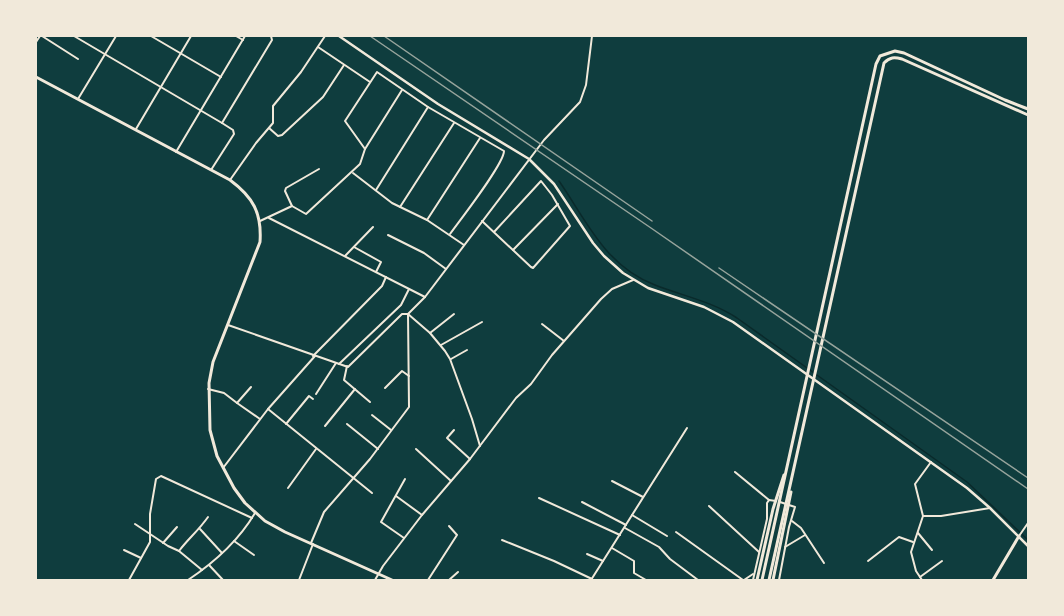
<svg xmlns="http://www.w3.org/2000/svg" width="1064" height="616" viewBox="0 0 1064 616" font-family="Raleway,sans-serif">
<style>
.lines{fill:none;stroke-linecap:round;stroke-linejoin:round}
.stream{stroke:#0a2a2b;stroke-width:1.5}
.minor{stroke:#f1e9da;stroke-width:2}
.tertiary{stroke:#f1e9da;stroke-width:2.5}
.secondary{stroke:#f1e9da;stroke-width:3}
.primary{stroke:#f1e9da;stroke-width:3}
.rail{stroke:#97a49c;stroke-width:1.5}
</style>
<rect width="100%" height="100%" fill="#0f3d3e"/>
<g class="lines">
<path class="stream" d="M559,181C587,221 605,266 655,285C683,296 711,301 737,318L967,482L1028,540"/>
<g class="minor">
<polyline points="42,36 78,59"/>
<polyline points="74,36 222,123"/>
<polyline points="151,36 221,77"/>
<polyline points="236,36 243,40"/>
<polyline points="36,42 40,36"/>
<polyline points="318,47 370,82"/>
<polyline points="78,99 116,36"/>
<polyline points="269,128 278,136 282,135 323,97 344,65"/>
<polyline points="136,129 191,36"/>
<path d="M365,149L345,121L377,72L428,107L504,151C504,164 460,220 450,234"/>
<polyline points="176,152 245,36"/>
<polyline points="211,170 234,134 233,130 222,123 272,40 271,36"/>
<polyline points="353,173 392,203 427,220 464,245"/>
<polyline points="230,180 256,143 273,123 273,106 301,72 325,36"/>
<polyline points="376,190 428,107"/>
<polyline points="292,206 285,191 286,188 319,169"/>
<polyline points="400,207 454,123"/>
<polyline points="269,218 425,297"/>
<polyline points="427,220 480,138"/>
<polyline points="260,221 292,206 306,214 360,164 365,149 402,90"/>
<polyline points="482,221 531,267 533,268 570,226 552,195 541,181 494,232"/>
<polyline points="388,235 424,253 446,269"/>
<polyline points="354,247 381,262 376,272"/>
<polyline points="513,250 558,204"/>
<polyline points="345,256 373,227"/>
<polyline points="542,324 564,341"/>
<polyline points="228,325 348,367 402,314 408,314 430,333 445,351 450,359 472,419 480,446"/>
<polyline points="430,333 454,314"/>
<polyline points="441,345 482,322"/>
<polyline points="313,356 382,286 386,277"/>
<polyline points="451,359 467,350"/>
<polyline points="339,364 401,305 409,289"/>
<polyline points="347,366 344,380 370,402"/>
<polyline points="251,387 237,403 260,419"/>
<polyline points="385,388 402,371 409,376"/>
<polyline points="208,389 224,393 237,403"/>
<polyline points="316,394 336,363"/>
<polyline points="268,409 372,493"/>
<polyline points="372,415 391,430"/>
<polyline points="286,424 309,396 313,399"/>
<polyline points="347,424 378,449"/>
<polyline points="325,426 355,389"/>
<polyline points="454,430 447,438 470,459"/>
<polyline points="416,449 451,481"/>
<polyline points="223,468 268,409 315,356"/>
<polyline points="735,472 769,500"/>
<polyline points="612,481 643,497"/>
<polyline points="288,488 316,449"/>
<polyline points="396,496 422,515"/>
<polyline points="539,498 620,535"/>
<polyline points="582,502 626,525"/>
<polyline points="709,506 759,552"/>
<polyline points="632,515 667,536"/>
<polyline points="923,516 941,516 990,508"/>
<polyline points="792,521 801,528 824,563"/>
<polyline points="135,524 168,546 179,551 202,570"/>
<polyline points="625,528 659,547 670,559 698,580"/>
<polyline points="200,529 222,553"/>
<polyline points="676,532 743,580"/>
<polyline points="918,533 932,550"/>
<polyline points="1019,536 1028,523"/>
<polyline points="404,538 381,522 405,479"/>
<polyline points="502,540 554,561 592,579"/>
<polyline points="234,541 254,555"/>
<polyline points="163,543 177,527"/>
<polyline points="311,543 324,512 370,459 409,407 408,314 425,297 544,140 580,102 586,85 592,36"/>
<polyline points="785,547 805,535"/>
<polyline points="612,548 634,561 634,573 646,580"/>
<polyline points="124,550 141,558"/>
<path d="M179,551C188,539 199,530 208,517"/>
<polyline points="587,554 603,561"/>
<polyline points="868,561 899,537 913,542"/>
<polyline points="209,565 223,580"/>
<polyline points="920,577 942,561"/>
<polyline points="129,580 150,542 150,514 156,479 161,476 252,518"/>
<path d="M188,580C215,562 239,540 255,513"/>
<polyline points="299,580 313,544"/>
<polyline points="375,580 383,566 422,515 470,459 516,398 531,384 552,355 601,299 612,289 633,280"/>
<polyline points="428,580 457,535 449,526"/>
<polyline points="449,580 458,572"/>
<polyline points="591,580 687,428"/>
<polyline points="744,580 753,574"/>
<polyline points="753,580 767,519 767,503 769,500 776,501"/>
<polyline points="779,580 789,527 795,507 780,502"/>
<polyline points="922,580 916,571 911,552 923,516 915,484 931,462"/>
</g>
<polyline class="tertiary" points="339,36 438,104 529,159 554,184 593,243 604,256 623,273 648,288 704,307 733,322 967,488 990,508 1028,546"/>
<polyline class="secondary" points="993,580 1019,536"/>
<g class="primary">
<path d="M36,77L230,180C253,197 262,213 260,242L213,362L209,383L210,430L217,456L234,488L245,503L265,521L285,532L392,580"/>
<polyline points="757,580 773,509 784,475"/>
<polyline points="762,580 876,64 880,56 895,51 904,53 1005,100 1028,109"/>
<path d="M769,580L884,63C890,57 894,57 902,59L1028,115"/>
<polyline points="773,580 791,492"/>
</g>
<g class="rail">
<polyline points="370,36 651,228 1028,489"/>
<polyline points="384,36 652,221"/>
<polyline points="719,268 1028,478"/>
</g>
</g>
<rect width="1064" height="616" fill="none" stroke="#f1e9da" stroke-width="74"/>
</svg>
